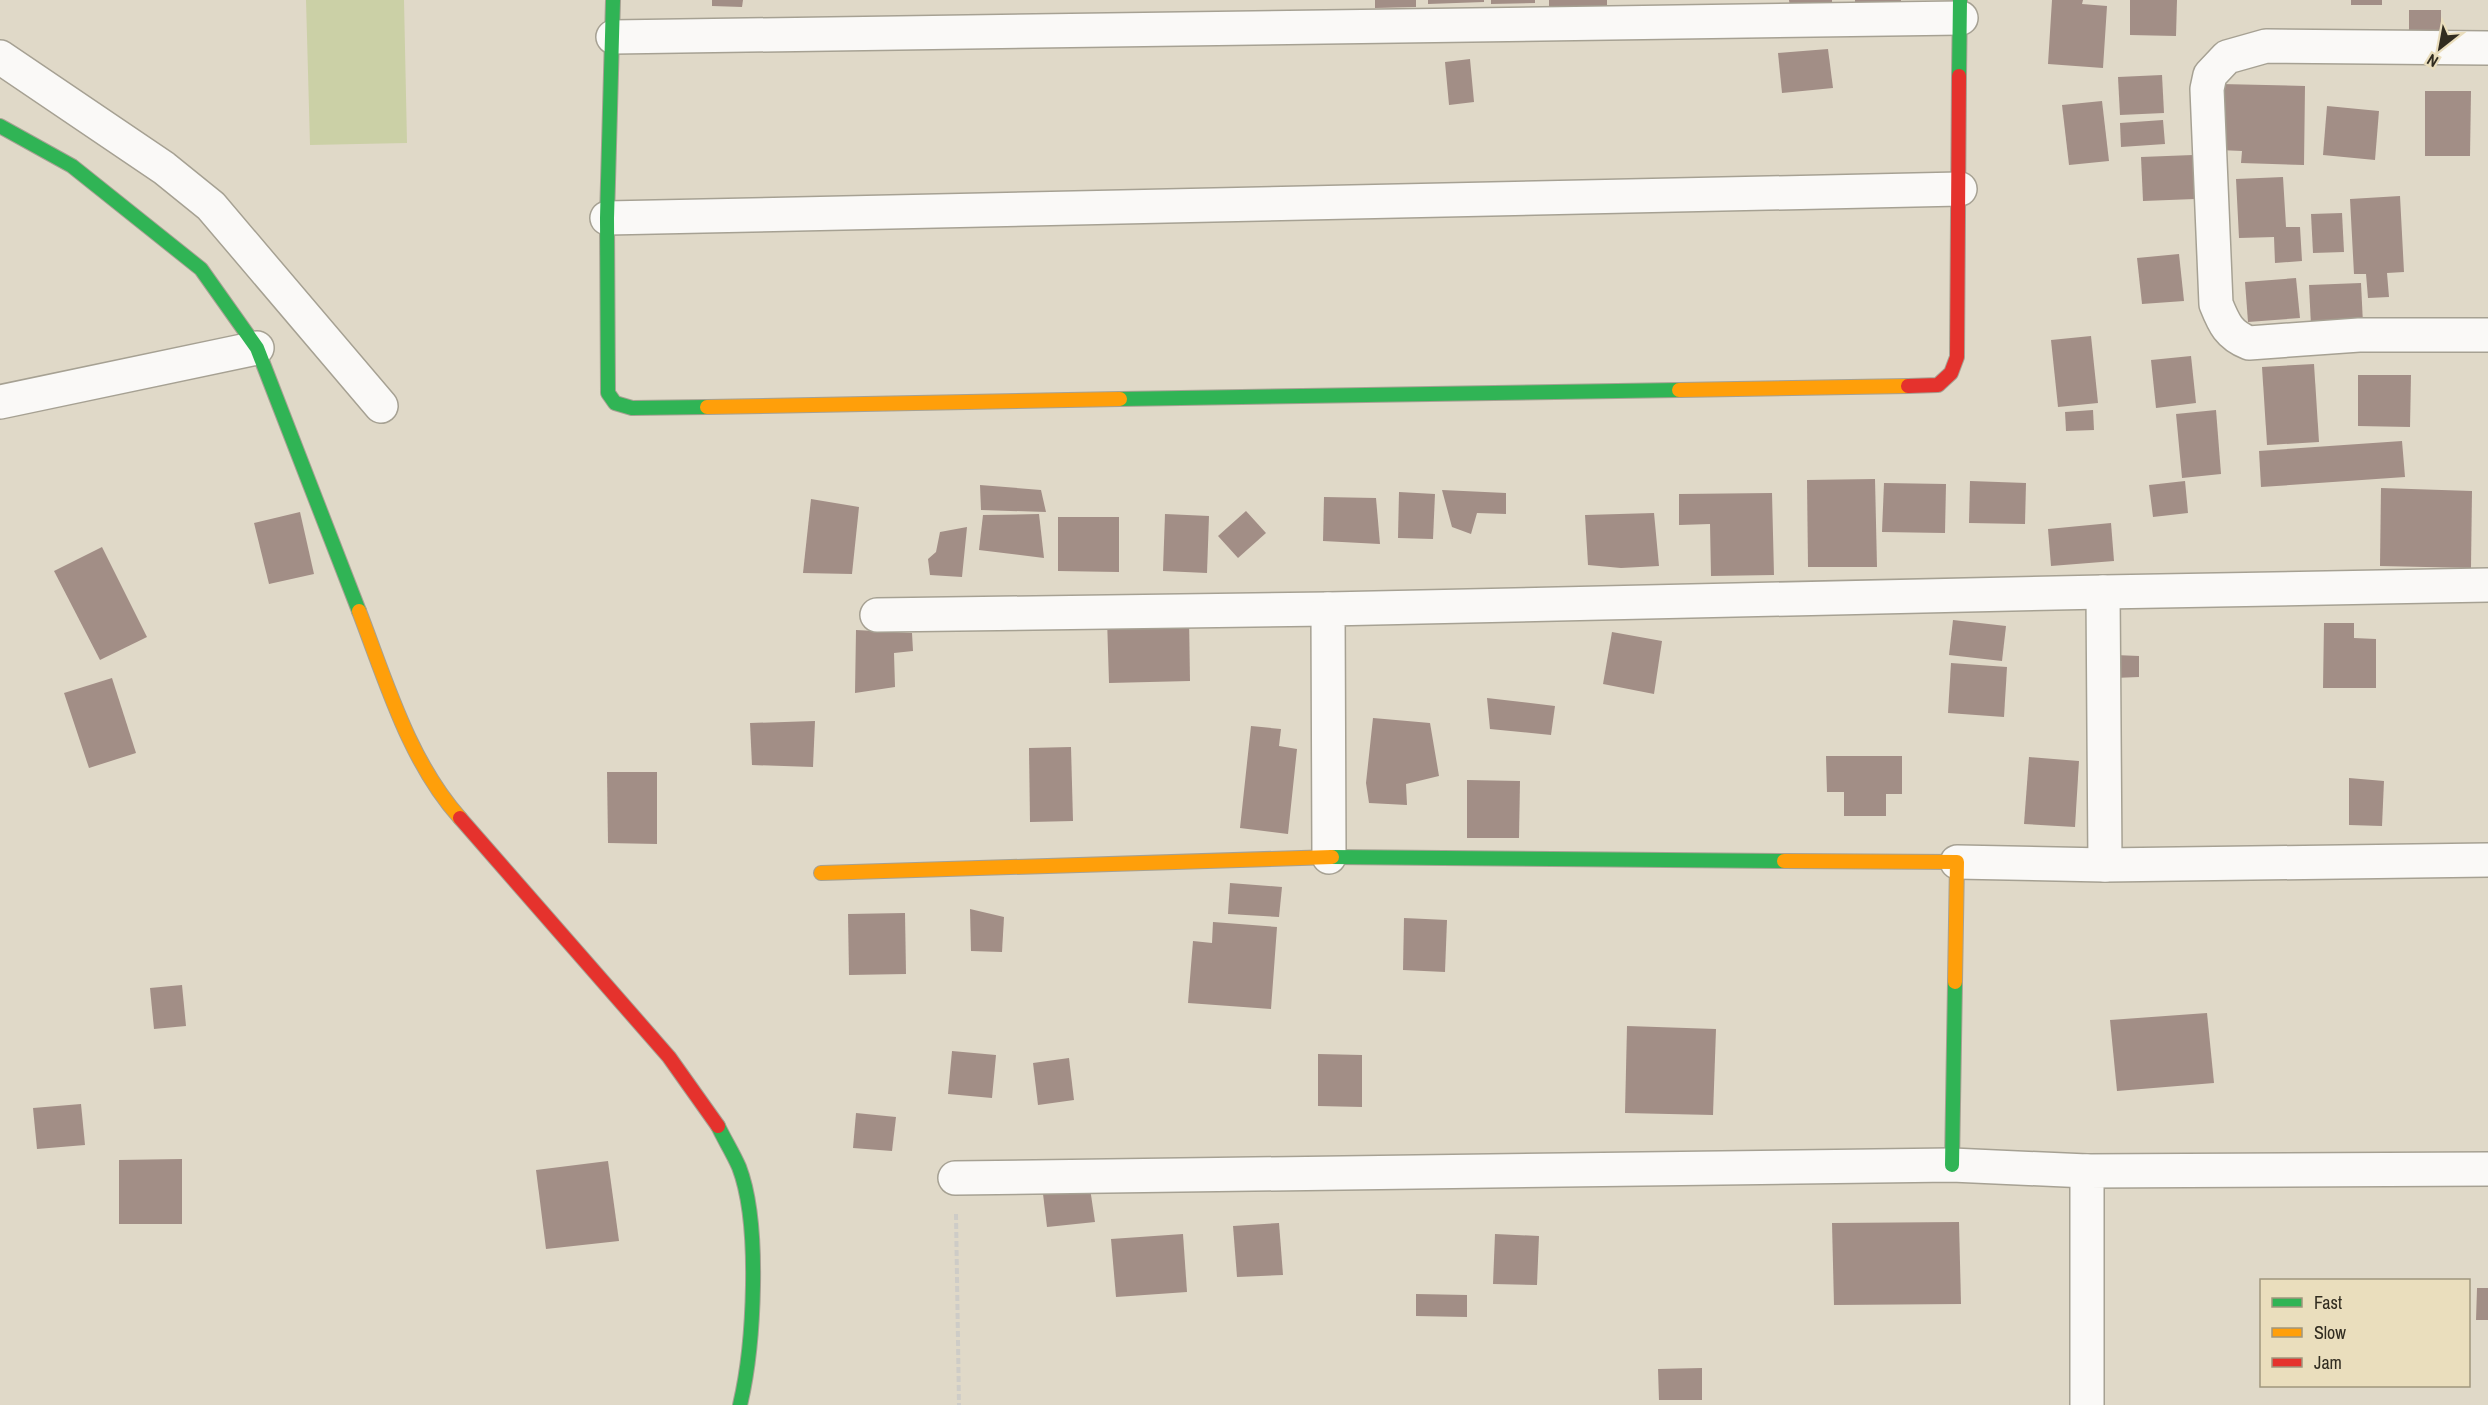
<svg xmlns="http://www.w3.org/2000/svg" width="2488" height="1405" viewBox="0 0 2488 1405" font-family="'Archivo Narrow',sans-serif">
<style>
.green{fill:#cbd0a6}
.building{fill:#a28e86}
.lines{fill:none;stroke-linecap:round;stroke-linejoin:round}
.street-casing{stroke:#a6a193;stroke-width:36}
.fast-casing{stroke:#a6a193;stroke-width:16}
.slow-casing{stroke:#a6a193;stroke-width:16}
.jam-casing{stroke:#a6a193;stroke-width:16}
.path{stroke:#ceccc7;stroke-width:4;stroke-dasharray:6 3;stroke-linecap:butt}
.street{stroke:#faf9f7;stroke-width:33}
.fast{stroke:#30b455;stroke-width:14}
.slow{stroke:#ff9f0a;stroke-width:14}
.jam{stroke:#e5322d;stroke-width:14}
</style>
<rect width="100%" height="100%" fill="#e0d9c8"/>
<polygon class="green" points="306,0 404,0 407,143 310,145"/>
<g class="building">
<polygon points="712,0 743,0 742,7 712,6"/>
<polygon points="1375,0 1416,0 1416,7 1375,8"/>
<polygon points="1428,0 1484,0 1484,2 1428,4"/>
<polygon points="1491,0 1535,0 1535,3 1491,4"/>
<rect x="1549" y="0" width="58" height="14"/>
<polygon points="1789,0 1832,0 1832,6 1790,7"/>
<rect x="1855" y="0" width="46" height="6"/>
<polygon points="2052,0 2083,0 2082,4 2107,6 2103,68 2048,64"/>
<polygon points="2130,0 2177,0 2176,36 2130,35"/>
<rect x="2351" y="0" width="31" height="5"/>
<polygon points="2409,10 2441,10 2441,45 2409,44"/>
<polygon points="1828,49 1833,88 1782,93 1778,53"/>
<polygon points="1470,59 1474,102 1449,105 1445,62"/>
<polygon points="2162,75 2164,113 2120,115 2118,77"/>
<polygon points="2221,84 2305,86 2304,165 2241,163 2242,151 2219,150"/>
<polygon points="2425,91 2471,91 2470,156 2425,156"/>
<polygon points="2102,101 2109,161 2069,165 2062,105"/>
<polygon points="2327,106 2379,111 2375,160 2323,155"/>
<polygon points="2163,120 2165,144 2121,147 2120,123"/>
<polygon points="2193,155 2195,199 2143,201 2141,157"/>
<polygon points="2283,177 2286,227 2300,227 2302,261 2275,263 2274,237 2239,238 2236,179"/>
<polygon points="2400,196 2404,272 2387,273 2389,297 2368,298 2366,274 2354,274 2350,199"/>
<polygon points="2342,213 2344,252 2313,253 2311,214"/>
<polygon points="2179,254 2184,301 2142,304 2137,258"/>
<polygon points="2296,278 2300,318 2248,322 2245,282"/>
<polygon points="2361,283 2363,324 2311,326 2309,285"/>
<polygon points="2091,336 2098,403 2058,407 2051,340"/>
<polygon points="2191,356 2196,403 2156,408 2151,360"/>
<polygon points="2314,364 2319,442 2267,445 2262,367"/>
<polygon points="2358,375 2411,375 2410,427 2358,426"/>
<polygon points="2093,410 2094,430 2066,431 2065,412"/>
<polygon points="2216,410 2221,474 2182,478 2176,414"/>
<polygon points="2402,441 2405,477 2261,487 2259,451"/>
<polygon points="1875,479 1877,567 1808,567 1807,480"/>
<polygon points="1970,481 2026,483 2025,524 1969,523"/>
<polygon points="2185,481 2188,513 2153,517 2149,485"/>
<polygon points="1884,483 1946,484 1945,533 1882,532"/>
<polygon points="980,485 1041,490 1046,512 981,510"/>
<polygon points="2381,488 2472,491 2471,568 2380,566"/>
<polygon points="1442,490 1506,493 1506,514 1477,513 1471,534 1452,527"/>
<polygon points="1399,492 1435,494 1433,539 1398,538"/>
<polygon points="1772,493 1774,575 1711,576 1710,524 1679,525 1679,494"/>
<polygon points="1324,497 1376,498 1380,544 1323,541"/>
<polygon points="811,499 859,507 852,574 803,573"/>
<polygon points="1246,511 1266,533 1238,558 1218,536"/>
<polygon points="300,512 314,574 269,584 254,523"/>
<polygon points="1654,513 1659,566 1621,568 1588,565 1585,515"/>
<polygon points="1039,514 1044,558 979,550 983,515"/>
<polygon points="1165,514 1209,516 1207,573 1163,571"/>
<polygon points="1058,517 1119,517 1119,572 1058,571"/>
<polygon points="2111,523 2114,561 2051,566 2048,529"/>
<polygon points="967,527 962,577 930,575 928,559 936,552 940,532"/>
<polygon points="102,547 147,637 100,660 54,571"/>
<polygon points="1189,616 1190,681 1109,683 1107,618"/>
<polygon points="1953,620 2006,626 2002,661 1949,655"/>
<polygon points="2324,623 2354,623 2354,638 2376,639 2376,688 2323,688"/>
<polygon points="856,630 912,633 913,651 894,653 895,687 855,693"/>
<polygon points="1612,632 1662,641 1654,694 1603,684"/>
<polygon points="2115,655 2139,656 2139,677 2114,678"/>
<polygon points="1951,663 2007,667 2004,717 1948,713"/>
<polygon points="112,678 136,753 89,768 64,693"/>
<polygon points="1487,698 1555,706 1551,735 1490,729"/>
<polygon points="1373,718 1430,723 1439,776 1406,784 1407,805 1369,803 1366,783"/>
<polygon points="815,721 813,767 752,765 750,723"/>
<polygon points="1251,726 1281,729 1279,746 1297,749 1288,834 1240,828"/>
<polygon points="1071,747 1073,821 1030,822 1029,748"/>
<polygon points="1826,756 1902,756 1902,794 1886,794 1886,816 1844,816 1844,792 1827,792"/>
<polygon points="2029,757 2079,761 2075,827 2024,824"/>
<polygon points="607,772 657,772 657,844 608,843"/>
<polygon points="2349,778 2384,781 2382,826 2349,825"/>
<polygon points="1467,780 1520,781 1519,838 1467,838"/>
<polygon points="1230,883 1282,887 1279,917 1228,914"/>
<polygon points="970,909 1004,917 1002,952 971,951"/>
<polygon points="905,913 906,974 849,975 848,914"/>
<polygon points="1404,918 1447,920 1445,972 1403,970"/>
<polygon points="1213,922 1277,927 1271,1009 1188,1003 1193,941 1212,943"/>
<polygon points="182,985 186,1026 154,1029 150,988"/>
<polygon points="2207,1013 2214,1083 2117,1091 2110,1020"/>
<polygon points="1627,1026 1716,1029 1713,1115 1625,1113"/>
<polygon points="952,1051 996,1055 992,1098 948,1094"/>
<polygon points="1318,1054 1362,1055 1362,1107 1318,1106"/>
<polygon points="1069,1058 1074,1100 1038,1105 1033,1063"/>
<polygon points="81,1104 85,1145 37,1149 33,1108"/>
<polygon points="856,1113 896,1117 892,1151 853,1148"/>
<polygon points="182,1159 182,1224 119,1224 119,1160"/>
<polygon points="608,1161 619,1241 546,1249 536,1170"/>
<polygon points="1090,1188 1095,1222 1047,1227 1043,1194"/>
<polygon points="1959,1222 1961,1304 1834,1305 1832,1223"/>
<polygon points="1279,1223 1283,1275 1237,1277 1233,1226"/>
<polygon points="1183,1234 1187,1292 1116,1297 1111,1239"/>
<polygon points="1495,1234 1539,1236 1537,1285 1493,1284"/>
<polygon points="2477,1288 2488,1288 2488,1320 2476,1320"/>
<polygon points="1416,1294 1467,1295 1467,1317 1416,1316"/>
<polygon points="1702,1368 1702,1400 1659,1400 1658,1369"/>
</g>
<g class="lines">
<defs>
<g id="street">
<polyline points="613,37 1961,18"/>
<path d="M2488,48L2266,46L2227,57L2210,75L2207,89L2216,304C2224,324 2229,335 2249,343L2359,335H2488"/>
<polyline points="0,57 164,168 211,206 381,406"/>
<polyline points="607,218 1960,189"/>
<polyline points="0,402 257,348"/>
<polyline points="877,615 1328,609"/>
<polyline points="1329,857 1328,609 2103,592"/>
<polyline points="1957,862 2105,865 2488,860"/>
<polyline points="2105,865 2103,592 2488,585"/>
<polyline points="955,1178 1952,1165 2087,1171"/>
<polyline points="2087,1405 2087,1171 2488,1169"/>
</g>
<g id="fast">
<polyline points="613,0 607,218 608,393 615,403 632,408 707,407"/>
<polyline points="1959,76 1960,0"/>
<polyline points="0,126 72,166 201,269 257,348 359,611"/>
<polyline points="1120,399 1679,390"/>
<polyline points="1332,857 1784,861"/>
<path d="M718,1126C724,1139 733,1153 739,1167C761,1224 754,1346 740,1405"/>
<polyline points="1952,1165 1955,982"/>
</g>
<g id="slow">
<polyline points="1679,390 1908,386"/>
<polyline points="707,407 1120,399"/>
<path d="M359,611C386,681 409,761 460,818"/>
<polyline points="1784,861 1957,862 1955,982"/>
<polyline points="821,873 1332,857"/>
</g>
<g id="jam">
<polyline points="1908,386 1938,385 1951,373 1957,357 1959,76"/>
<polyline points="460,818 669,1057 718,1126"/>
</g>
</defs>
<use href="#street" class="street-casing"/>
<use href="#fast" class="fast-casing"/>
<use href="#slow" class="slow-casing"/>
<use href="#jam" class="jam-casing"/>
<polyline class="path" points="956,1214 959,1405"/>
<use href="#street" class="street"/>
<use href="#fast" class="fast"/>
<use href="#slow" class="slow"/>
<use href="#jam" class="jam"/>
</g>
<rect x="2260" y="1279" width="210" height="108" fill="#eadebd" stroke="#a0977e" stroke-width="1.5"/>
<rect x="2272" y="1298" width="30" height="9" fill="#30b455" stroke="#a0977e" stroke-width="1.5"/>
<text x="2314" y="1309" font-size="18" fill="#312c20">Fast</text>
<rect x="2272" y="1328" width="30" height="9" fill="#ff9f0a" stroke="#a0977e" stroke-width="1.5"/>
<text x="2314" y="1339" font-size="18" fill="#312c20">Slow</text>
<rect x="2272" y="1358" width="30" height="9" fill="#e5322d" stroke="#a0977e" stroke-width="1.5"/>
<text x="2314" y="1369" font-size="18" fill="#312c20">Jam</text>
<g transform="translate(2440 48) rotate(211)" stroke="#eadebd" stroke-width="4.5" paint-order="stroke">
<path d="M0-4.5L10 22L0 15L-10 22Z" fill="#312c20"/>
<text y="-9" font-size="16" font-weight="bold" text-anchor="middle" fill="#312c20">N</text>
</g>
</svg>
